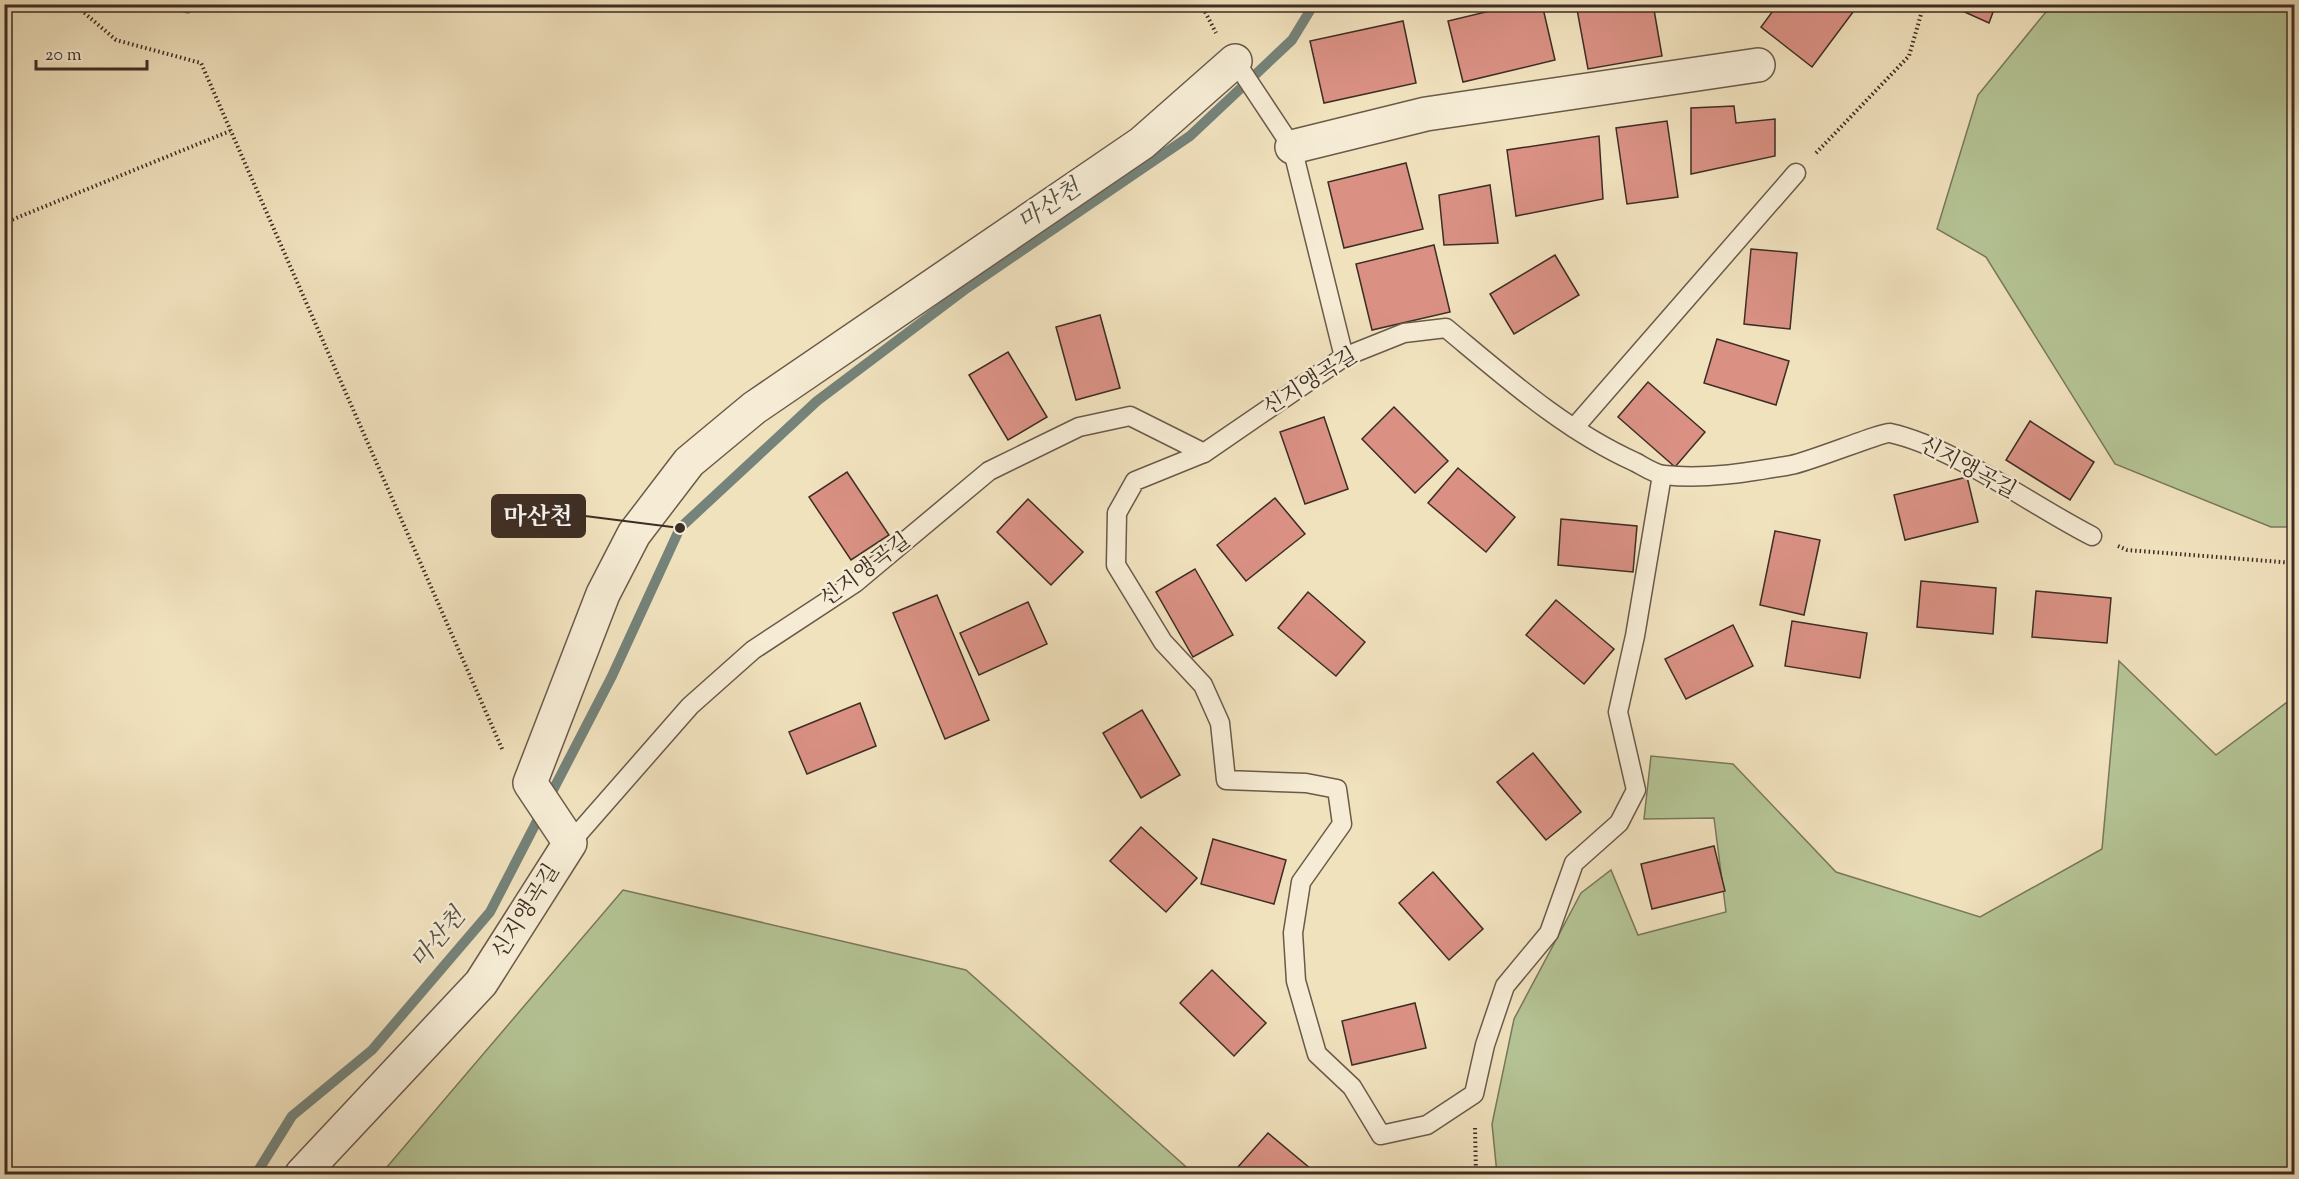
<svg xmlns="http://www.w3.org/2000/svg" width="2299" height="1179" viewBox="0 0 2299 1179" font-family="'Sorts Mill Goudy','Noto Serif KR',serif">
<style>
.green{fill:#b5c495;stroke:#79785c;stroke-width:1.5}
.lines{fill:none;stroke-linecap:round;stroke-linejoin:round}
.stream{stroke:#75837a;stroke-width:10}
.building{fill:#da9184;stroke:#3d2d24;stroke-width:1.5}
.service-casing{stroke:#6a5a4a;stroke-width:21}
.minor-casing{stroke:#6a5a4a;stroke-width:36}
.tertiary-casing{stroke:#6a5a4a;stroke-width:36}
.path{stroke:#3d2d24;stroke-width:4;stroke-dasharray:1.5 3;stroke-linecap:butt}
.service{stroke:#f6ecd5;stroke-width:18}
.minor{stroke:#f6ecd5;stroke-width:33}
.tertiary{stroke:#f6ecd5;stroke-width:33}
.labels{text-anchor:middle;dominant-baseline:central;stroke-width:5;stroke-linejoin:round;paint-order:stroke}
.street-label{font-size:22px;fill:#3d2d24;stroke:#f6ecd5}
.water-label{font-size:24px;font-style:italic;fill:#545148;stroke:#f6ecd5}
.leader{fill:none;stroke:#3d2d24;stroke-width:2}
.callout-dot{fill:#3d2d24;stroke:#f6ecd5;stroke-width:2}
.callout{fill:#3d2d24;stroke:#3d2d24;stroke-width:2}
.callout-label{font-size:24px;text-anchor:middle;font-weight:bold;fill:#fff}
</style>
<rect width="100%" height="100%" fill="#f1e2be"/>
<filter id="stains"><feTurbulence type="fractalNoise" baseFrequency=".00333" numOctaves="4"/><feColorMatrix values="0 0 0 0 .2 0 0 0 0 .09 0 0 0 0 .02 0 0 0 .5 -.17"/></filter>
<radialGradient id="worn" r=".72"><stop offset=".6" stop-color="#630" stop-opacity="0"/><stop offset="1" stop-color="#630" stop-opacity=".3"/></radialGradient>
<g class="green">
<polygon points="2060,4 2294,5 2294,527 2271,527 2115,464 1986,257 1937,229 1978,95 2045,13"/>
<polygon points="157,5 203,4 203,5 188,13"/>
<polygon points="2119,661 2216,755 2294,697 2294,1174 1497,1174 1492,1124 1514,1019 1581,893 1611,870 1638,935 1726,912 1714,818 1644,819 1651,756 1733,764 1836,872 1980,917 2102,849"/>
<polygon points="623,890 966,970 1194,1174 381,1174"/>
</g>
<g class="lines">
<polyline class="stream" points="256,1174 292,1116 372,1050 490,912 612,676 680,528 817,401 967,288 1190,136 1292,40 1314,4"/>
</g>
<g class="building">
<polygon points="1519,4 1542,4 1555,60 1463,82 1448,21"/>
<polygon points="1576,4 1653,4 1662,56 1588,69"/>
<polygon points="1778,4 1859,4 1812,67 1761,27"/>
<polygon points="1947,4 1996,4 1989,23"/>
<polygon points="1403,21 1416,83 1324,103 1310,41"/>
<polygon points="1734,106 1736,123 1775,119 1775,156 1691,174 1691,108"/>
<polygon points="1667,121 1678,197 1627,204 1616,128"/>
<polygon points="1599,136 1603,199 1516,216 1507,150"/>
<polygon points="1406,163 1423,229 1344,248 1328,182"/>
<polygon points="1490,185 1498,243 1444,245 1439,195"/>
<polygon points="1434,245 1450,312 1372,330 1356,264"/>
<polygon points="1751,249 1797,253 1790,329 1744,324"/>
<polygon points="1555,255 1579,295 1514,334 1490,294"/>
<polygon points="1100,315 1120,388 1076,400 1056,327"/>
<polygon points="1717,339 1789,361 1776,405 1704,383"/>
<polygon points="1008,352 1047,417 1008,440 969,375"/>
<polygon points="1648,382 1705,432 1675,467 1618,417"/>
<polygon points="1394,407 1448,461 1415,493 1362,439"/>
<polygon points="1324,417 1348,489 1305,504 1280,432"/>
<polygon points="2030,421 2094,462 2070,500 2006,460"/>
<polygon points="1458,468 1515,517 1486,552 1428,503"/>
<polygon points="847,472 889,535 851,560 809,497"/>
<polygon points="1967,477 1978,522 1905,540 1894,495"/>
<polygon points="1275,498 1305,534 1246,581 1217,545"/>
<polygon points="1028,499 1083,552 1051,585 997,532"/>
<polygon points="1561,519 1637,526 1633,572 1558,565"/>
<polygon points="1775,531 1820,540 1804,615 1760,605"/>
<polygon points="1195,569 1233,635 1193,657 1156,592"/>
<polygon points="1921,581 1996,588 1993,634 1917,627"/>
<polygon points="2036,591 2111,598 2107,643 2032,637"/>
<polygon points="1308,592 1365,642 1336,676 1278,628"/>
<polygon points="937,595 989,720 945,739 893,613"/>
<polygon points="1556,600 1614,649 1584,684 1526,635"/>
<polygon points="1028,602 1047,644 979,675 960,633"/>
<polygon points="1792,621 1867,633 1860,678 1785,666"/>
<polygon points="1733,625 1753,666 1686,699 1665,659"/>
<polygon points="860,703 876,746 807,774 789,732"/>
<polygon points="1142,710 1180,775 1141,798 1103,733"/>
<polygon points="1533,753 1581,812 1546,840 1497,782"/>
<polygon points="1141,827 1197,878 1166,912 1110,861"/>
<polygon points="1213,839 1286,860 1274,904 1201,884"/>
<polygon points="1714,846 1725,891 1652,909 1641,864"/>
<polygon points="1433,872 1483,929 1449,960 1399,903"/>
<polygon points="1212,970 1266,1023 1234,1056 1180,1003"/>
<polygon points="1415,1003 1426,1048 1352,1065 1342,1021"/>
<polygon points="1268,1133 1317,1174 1246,1174 1238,1167"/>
</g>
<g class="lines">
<defs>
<g id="service">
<polyline points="1235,61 1292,147 1344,357"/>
<polyline points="1574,428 1796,173"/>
<polyline points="1204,453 1135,481 1117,513 1116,565 1163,642 1203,685 1220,723 1226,780 1306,783 1337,789 1342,824 1301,882 1293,933 1296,981 1317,1054 1352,1087 1381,1135 1427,1125 1474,1094 1485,1045 1505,986 1549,933 1574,863 1619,823 1636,790 1618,712 1635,636 1662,475"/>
<path d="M570,843L690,706L753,650L855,583L989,471L1079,427L1130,416L1204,453L1344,357L1404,333L1446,328C1505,377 1564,430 1635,462C1643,466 1654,474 1664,475C1705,480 1750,472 1791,465C1809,462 1882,432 1890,433C1954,447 2031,505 2092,536"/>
</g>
<polyline id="minor" points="1292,147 1426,114 1758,65"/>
<polyline id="tertiary" points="302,1174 481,983 570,843 530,783 603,594 634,534 689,462 754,408 1142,143 1235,61"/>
</defs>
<use href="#service" class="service-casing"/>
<use href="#minor" class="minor-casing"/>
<use href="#tertiary" class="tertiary-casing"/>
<g class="path">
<polyline points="74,4 116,40 201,63 503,751"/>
<polyline points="1201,4 1216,33"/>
<polyline points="1816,153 1909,56 1924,4"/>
<polyline points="4,223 230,131"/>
<polyline points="2118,546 2127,550 2294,563"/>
<polyline points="1475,1128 1476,1174"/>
</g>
<use href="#service" class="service"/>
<use href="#minor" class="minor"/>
<use href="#tertiary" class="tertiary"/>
</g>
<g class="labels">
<g class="street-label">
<text transform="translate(1311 383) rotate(-32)">신지앵곡길</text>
<text transform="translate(1967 469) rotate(28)">신지앵곡길</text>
<text transform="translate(866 571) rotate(-37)">신지앵곡길</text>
<text transform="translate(527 912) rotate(-58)">신지앵곡길</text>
</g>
<g class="water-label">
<text transform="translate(1050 206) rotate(-34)">마산천</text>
<text transform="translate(439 939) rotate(-50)">마산천</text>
</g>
</g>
<path class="leader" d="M680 528L585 516"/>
<circle class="callout-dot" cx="680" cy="528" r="6"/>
<rect class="callout" x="492" y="495" width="93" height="42" rx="6"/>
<g class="callout-label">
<text x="538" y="524">마산천</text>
</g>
<rect width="2299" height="1179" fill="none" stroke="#f1e2be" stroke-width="24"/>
<rect x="6" y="6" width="2287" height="1167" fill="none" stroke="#3d2d24" stroke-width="3"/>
<rect x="12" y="12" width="2275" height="1155" fill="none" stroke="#3d2d24" stroke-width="1.5"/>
<path d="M36 60v9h111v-9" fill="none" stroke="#3d2d24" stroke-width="3"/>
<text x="45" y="60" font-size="18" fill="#3d2d24" stroke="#f6ecd5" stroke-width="4.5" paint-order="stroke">20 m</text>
<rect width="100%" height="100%" filter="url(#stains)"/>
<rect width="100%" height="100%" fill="url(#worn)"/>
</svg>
